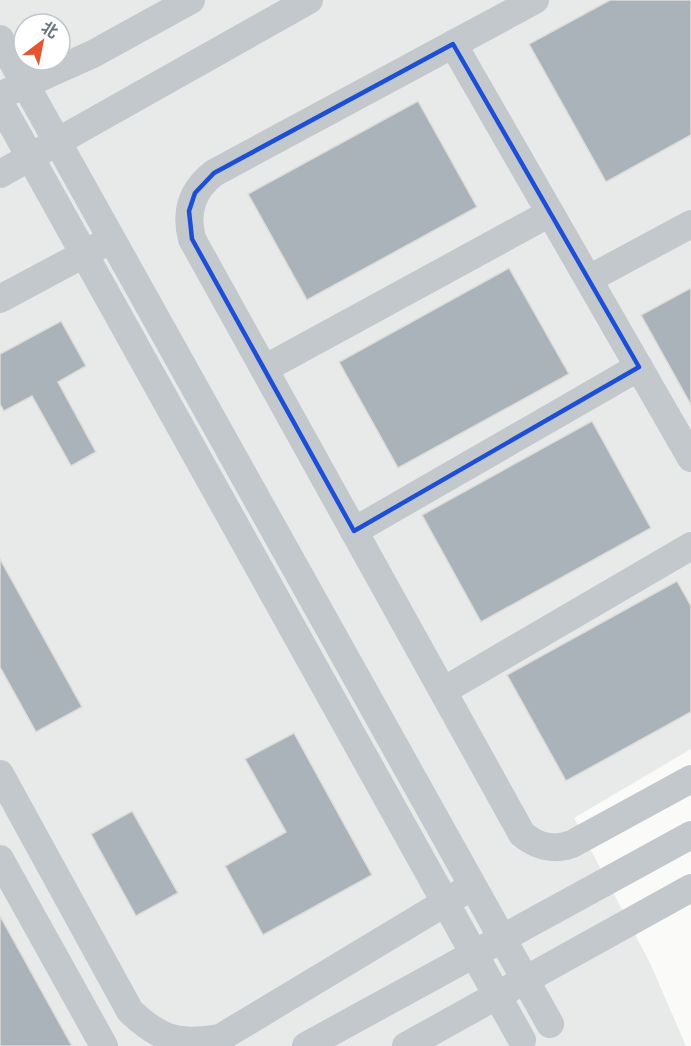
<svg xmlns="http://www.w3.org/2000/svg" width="691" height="1046" viewBox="0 0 691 1046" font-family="'Sofia Sans Condensed','Noto Sans SC',sans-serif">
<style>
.built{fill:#e8e9e9;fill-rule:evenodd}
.building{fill:#aab3b9;stroke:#dcdcda;stroke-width:1.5}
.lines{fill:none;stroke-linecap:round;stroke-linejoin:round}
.minor{stroke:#c3c8cc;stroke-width:28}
.marked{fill:none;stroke:#1d4ed8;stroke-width:4.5;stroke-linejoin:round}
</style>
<rect width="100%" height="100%" fill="#fafaf8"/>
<path class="built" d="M0,0H691V749L574,818L650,963L686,1046H0ZM24,24H60V60H24Z"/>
<g class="building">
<polygon points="610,0 691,0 691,135 606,182 529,44"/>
<polygon points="418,101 477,207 307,300 248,194"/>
<polygon points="509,268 569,374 398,468 339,362"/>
<polygon points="691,288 691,405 641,315"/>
<polygon points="61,321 86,366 58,382 96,452 71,466 32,396 4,411 0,404 0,354"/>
<polygon points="592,421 651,528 481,622 422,515"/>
<polygon points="0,559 82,707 36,732 0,667"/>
<polygon points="677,581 691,606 691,712 566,781 507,675"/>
<polygon points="294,733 372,875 263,935 225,866 286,832 245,759"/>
<polygon points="132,811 178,893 136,916 91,834"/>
<polygon points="0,916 72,1046 0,1046"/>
</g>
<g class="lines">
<g class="minor">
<path d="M535,0L214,173C192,190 185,212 192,239L522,834C538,847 553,851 572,844L691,779"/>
<polyline points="0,39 550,1024"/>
<polyline points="453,44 691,458"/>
<polyline points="8,92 93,54 191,0"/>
<polyline points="0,103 522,1040"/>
<polyline points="0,174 309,0"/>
<polyline points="589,279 691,224"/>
<polyline points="0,299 99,246"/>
<polyline points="264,369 550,213"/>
<polyline points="354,531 639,367"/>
<polyline points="443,691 691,546"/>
<path d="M0,774L130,1011C160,1040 180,1045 220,1038L461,893"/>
<polyline points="0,859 104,1046"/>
<polyline points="306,1046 691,835"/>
<polyline points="406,1046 691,888"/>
</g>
</g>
<path class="marked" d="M453,44L639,367L354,531L192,239L189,211L195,193L214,173Z"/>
<g transform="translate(42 42) rotate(32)"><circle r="28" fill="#ffffff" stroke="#c1c8cd" stroke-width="1.5"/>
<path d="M0-4.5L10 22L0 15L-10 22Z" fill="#e4572e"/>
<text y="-9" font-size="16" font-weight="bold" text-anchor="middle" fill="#657683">北</text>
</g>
</svg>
